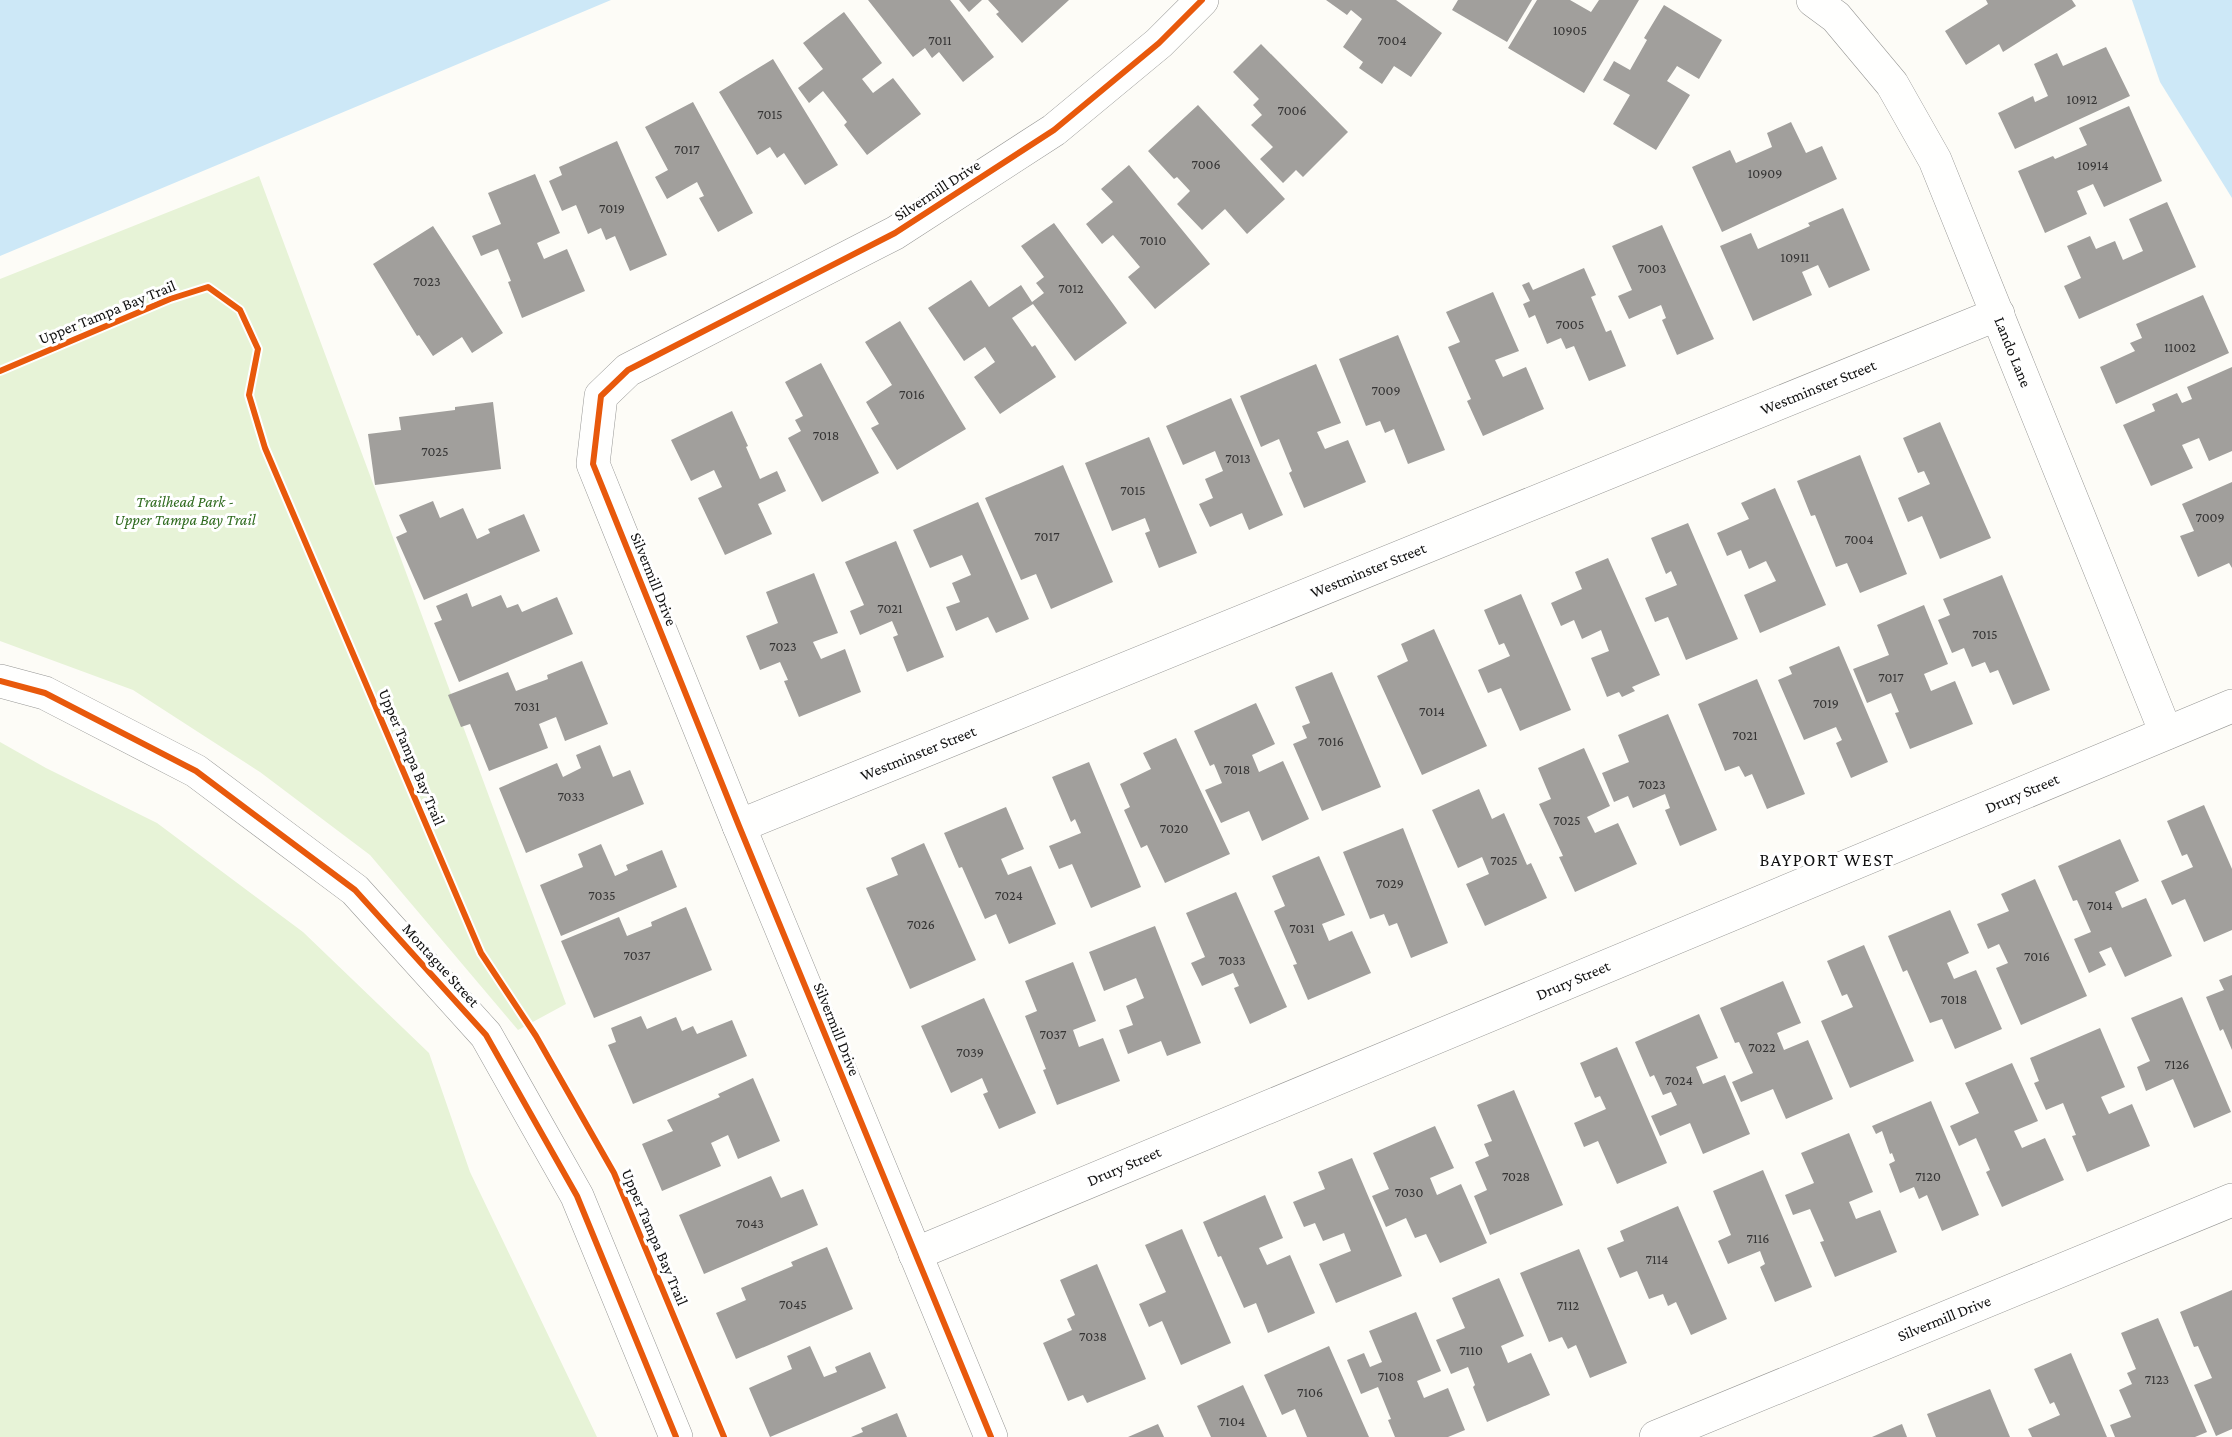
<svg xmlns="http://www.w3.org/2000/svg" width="2232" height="1437" viewBox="0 0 2232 1437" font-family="'Crimson Pro',serif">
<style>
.green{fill:#e7f3d7}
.water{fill:#cde8f7}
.building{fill:#a19f9c}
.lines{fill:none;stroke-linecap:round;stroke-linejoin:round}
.minor-casing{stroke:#979795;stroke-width:34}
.tertiary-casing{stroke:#979795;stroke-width:34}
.minor{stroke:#fffffe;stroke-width:33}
.tertiary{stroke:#fffffe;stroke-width:33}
.cycleway-casing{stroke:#fff;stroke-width:10}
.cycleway{stroke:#e8590c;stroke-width:6}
.labels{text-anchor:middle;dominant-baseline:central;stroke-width:6;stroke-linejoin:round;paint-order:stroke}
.number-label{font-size:14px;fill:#353434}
.street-label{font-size:16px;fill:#111;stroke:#fff}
.park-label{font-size:16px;font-style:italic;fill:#2f6b1f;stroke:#fff}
.neighbourhood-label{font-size:18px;letter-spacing:1.5px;fill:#111;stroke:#fff}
</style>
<rect width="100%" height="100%" fill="#fdfcf7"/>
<g class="green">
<polygon points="259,176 566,1004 518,1030 370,855 260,772 133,690 0,641 0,279"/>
<polygon points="0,742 46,768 157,823 303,932 429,1053 470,1172 597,1437 0,1437"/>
</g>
<g class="water">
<polygon points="0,0 611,0 0,256"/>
<polygon points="2132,0 2232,0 2232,198 2160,82"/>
</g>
<g class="building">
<polygon points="868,0 950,0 994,57 963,82 939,52 932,58 925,48 913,57"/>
<polygon points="959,0 982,0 969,12"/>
<polygon points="988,0 1069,0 1022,43 996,14 999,12"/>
<polygon points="1326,0 1396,0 1442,33 1411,77 1394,66 1382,84 1359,68 1363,62 1343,47 1362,19 1351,10 1347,15"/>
<polygon points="1458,0 1532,0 1507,42 1452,10"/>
<polygon points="1537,0 1570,0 1591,12 1599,0 1639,0 1584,93 1508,48"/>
<polygon points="1986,0 2072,0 2076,6 2003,52 1999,44 1966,65 1945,31 1988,4"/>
<polygon points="1664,5 1722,40 1699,79 1677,66 1667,81 1690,95 1656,150 1613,124 1630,95 1603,80 1614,61 1630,70 1647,40 1644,38"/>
<polygon points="844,12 882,63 862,79 873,93 893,78 921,114 867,155 844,125 847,122 823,91 809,103 798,88 823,69 803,43"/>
<polygon points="1261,44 1348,132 1303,177 1296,170 1283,183 1260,159 1273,147 1251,125 1262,115 1253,105 1259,99 1233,72"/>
<polygon points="2106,47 2130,96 2015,149 1998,113 2033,96 2035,102 2048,96 2034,64 2057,53 2063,66"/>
<polygon points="773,59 838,165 805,185 784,153 777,158 770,147 757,155 719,92"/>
<polygon points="693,102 753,213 718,232 699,198 704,196 697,182 667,199 655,177 668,170 645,127"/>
<polygon points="1198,105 1285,199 1247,234 1225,209 1202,230 1177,204 1190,191 1177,177 1174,179 1148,151"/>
<polygon points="2129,106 2162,181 2104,207 2093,184 2077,191 2087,214 2045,233 2018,171 2053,156 2055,159 2087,145 2079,128"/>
<polygon points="1791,122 1806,153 1822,146 1837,179 1722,232 1692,167 1730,150 1736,163 1772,147 1767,133"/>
<polygon points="617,141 667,255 630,271 615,236 606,240 601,228 588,234 576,205 562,211 549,181 562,175 559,167"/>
<polygon points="1129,165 1210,264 1155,309 1128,277 1140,267 1113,235 1102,244 1086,224 1113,202 1101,189"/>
<polygon points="535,174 560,233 537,243 544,259 567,249 585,291 522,318 508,282 511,281 498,249 481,256 472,236 501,224 488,193"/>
<polygon points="2167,202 2196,267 2079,319 2064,286 2081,278 2067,246 2090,236 2096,249 2115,241 2123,260 2143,251 2129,219"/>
<polygon points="1843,208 1870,270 1829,288 1818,265 1802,272 1812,295 1753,321 1720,246 1751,233 1758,249 1810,226 1808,223"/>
<polygon points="1054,223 1127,323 1075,361 1033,304 1012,318 1032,347 1035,345 1056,377 1000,414 974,377 995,362 985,347 964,361 928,308 971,280 989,307 1021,285 1032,302 1044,293 1036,283 1044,277 1021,246"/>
<polygon points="1662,225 1714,339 1677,355 1662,320 1666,318 1661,305 1629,319 1618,296 1632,290 1612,246"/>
<polygon points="433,226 503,333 472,353 462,337 433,356 419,335 417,336 373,264"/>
<polygon points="1584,268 1596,295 1591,297 1606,332 1611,330 1626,366 1589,381 1574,346 1566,349 1561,338 1547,344 1535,315 1529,318 1523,304 1530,301 1522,285 1529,282 1533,290"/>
<polygon points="1493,292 1519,351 1495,360 1503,377 1526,367 1544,409 1483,436 1467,401 1471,399 1448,347 1460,342 1446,312"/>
<polygon points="2203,295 2229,353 2116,404 2100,367 2135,351 2130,343 2142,338 2136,324"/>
<polygon points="900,321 966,429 897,470 871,428 879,424 866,402 892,385 865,342"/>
<polygon points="1398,335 1445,450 1408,464 1394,429 1385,433 1380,421 1366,426 1339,359"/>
<polygon points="821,363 879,473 822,502 788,438 801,431 795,420 803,416 785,382"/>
<polygon points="1316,364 1341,423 1317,432 1325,449 1348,440 1366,482 1304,508 1289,473 1292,471 1279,439 1261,447 1240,396"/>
<polygon points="2232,367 2232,451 2209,461 2199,438 2182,445 2193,468 2151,486 2123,425 2155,411 2152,404 2177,393 2182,403 2192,399 2187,387"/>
<polygon points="1231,398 1283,515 1249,530 1242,513 1210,527 1199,504 1213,498 1205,479 1223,471 1215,451 1183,465 1166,426"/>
<polygon points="493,402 501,469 375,485 368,434 401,430 399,417 455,410 455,407"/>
<polygon points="732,411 748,446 746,447 760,479 777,471 786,491 758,504 772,534 725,555 698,498 722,487 714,470 691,481 671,440"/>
<polygon points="1940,422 1991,538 1940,559 1922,516 1908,522 1898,498 1930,484 1924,471 1918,473 1903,438"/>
<polygon points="1149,437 1197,553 1159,568 1145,533 1150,531 1145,518 1112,531 1085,463"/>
<polygon points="1860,455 1907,574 1860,593 1847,563 1836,567 1815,515 1811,516 1797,481"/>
<polygon points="1063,465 1113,582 1051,609 1036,574 1021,580 985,498"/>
<polygon points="2232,482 2232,568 2229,563 2198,577 2180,536 2194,531 2182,504"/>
<polygon points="1775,488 1826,605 1760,633 1744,595 1776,581 1766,561 1749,569 1741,550 1727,556 1717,533 1749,519 1741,503"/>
<polygon points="433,501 440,518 463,508 477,539 490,533 488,529 524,514 540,551 424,600 396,537 407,532 399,515"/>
<polygon points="978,502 1029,619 996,633 988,617 956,631 946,607 960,602 952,583 971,575 962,555 930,568 913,530"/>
<polygon points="1688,523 1738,639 1686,660 1668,617 1655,622 1645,598 1677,585 1671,571 1666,574 1651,538"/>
<polygon points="896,541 944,657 907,672 893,637 898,635 892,621 860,635 850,611 864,605 845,562"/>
<polygon points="1608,558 1660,675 1632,687 1635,691 1622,697 1619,692 1607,697 1591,658 1609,651 1601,630 1582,639 1574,620 1561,626 1551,603 1582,589 1575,572"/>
<polygon points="814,573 838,633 813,642 821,659 845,649 861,692 799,717 784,681 788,680 780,662 760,670 746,636 778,623 766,592"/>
<polygon points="2002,575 2050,690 2013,705 1998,670 1990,673 1985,662 1972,667 1964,648 1952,653 1938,620 1950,615 1943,599"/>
<polygon points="467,593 472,607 501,595 507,608 518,604 522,612 557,597 573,634 459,682 434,623 442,620 436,606"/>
<polygon points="1521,594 1571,710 1520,731 1501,688 1488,693 1478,670 1510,656 1504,643 1499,645 1484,610"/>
<polygon points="1924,605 1948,664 1924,674 1931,691 1955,681 1973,724 1910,749 1895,713 1899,712 1891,693 1867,703 1853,669 1889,655 1877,625"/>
<polygon points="1434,629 1487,746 1422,775 1377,676 1408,661 1401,644"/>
<polygon points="1839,646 1888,762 1851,778 1836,743 1842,740 1836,727 1804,740 1778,680 1792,674 1789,667"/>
<polygon points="582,661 608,724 565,741 556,717 539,724 548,748 489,771 470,724 461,727 448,695 508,672 516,691 548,679 547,675"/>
<polygon points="1332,672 1381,787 1322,811 1293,744 1307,738 1302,726 1310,723 1295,687"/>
<polygon points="1757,679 1805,794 1767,809 1752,774 1745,777 1739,766 1725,771 1698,704"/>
<polygon points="1256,703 1275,744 1252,755 1259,772 1283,761 1309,819 1262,841 1249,811 1221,823 1205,790 1222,783 1214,764 1210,766 1194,731"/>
<polygon points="1668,714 1717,830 1680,846 1665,810 1670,808 1665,794 1633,808 1628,796 1614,802 1602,773 1629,762 1618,735"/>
<polygon points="1176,738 1230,854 1165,883 1147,845 1141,848 1124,810 1130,807 1120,784 1151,769 1143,753"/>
<polygon points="600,745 613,777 630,770 644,804 526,853 499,788 557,763 563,777 581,768 576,755"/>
<polygon points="1584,748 1610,806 1587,817 1595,833 1618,823 1637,864 1575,892 1559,857 1563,856 1539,804 1551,799 1538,768"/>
<polygon points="1089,762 1141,887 1091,908 1072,864 1059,869 1049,846 1081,833 1075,819 1071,822 1052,777"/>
<polygon points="1479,789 1492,819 1504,813 1527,865 1531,863 1547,898 1485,926 1466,884 1489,874 1482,857 1458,868 1432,810"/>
<polygon points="2204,805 2232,869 2232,930 2204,942 2185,899 2172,905 2161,881 2193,867 2187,854 2182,856 2167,821"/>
<polygon points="1006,807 1024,849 1001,859 1008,875 1031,866 1056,924 1009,944 996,914 985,919 962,867 959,868 944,833"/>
<polygon points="1403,828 1448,943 1411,958 1397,923 1389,926 1384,914 1370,919 1343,852"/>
<polygon points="2120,839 2139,881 2115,892 2122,908 2146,898 2172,956 2125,977 2111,947 2099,952 2106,965 2089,973 2074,939 2091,932 2077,900 2073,901 2058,866"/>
<polygon points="924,843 976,960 910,989 866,888 898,875 891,858"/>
<polygon points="601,844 615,876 628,870 626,865 662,850 677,887 561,936 540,885 583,867 578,854"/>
<polygon points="1319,856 1345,915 1322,924 1329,941 1352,931 1371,973 1308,1000 1293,965 1297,964 1274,911 1285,906 1272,876"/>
<polygon points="2035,879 2087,996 2021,1025 1996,968 2008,963 1999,944 1988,949 1977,924 2009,911 2001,894"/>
<polygon points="1236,892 1287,1007 1250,1024 1234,988 1239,986 1233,973 1202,986 1191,963 1205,957 1186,913"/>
<polygon points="686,907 712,970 594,1018 561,941 619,917 627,936 652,926 651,922"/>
<polygon points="1950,910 1969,953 1947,963 1954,979 1976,970 2002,1029 1955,1049 1942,1019 1930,1023 1907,970 1903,972 1888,936"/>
<polygon points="1155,926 1201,1043 1167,1056 1161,1041 1128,1054 1119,1030 1133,1025 1126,1006 1144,998 1136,978 1104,991 1089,952"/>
<polygon points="1864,945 1914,1061 1850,1088 1821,1021 1853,1007 1847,994 1842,996 1827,961"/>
<polygon points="1073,962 1096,1021 1073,1030 1079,1047 1103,1038 1120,1081 1057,1105 1043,1070 1046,1069 1025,1016 1037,1011 1025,981"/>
<polygon points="2232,975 2232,1050 2223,1029 2220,1031 2206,997 2224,990 2219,980"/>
<polygon points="1783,981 1801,1023 1777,1033 1784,1050 1808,1040 1833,1099 1786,1119 1773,1089 1741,1102 1732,1082 1753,1073 1739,1042 1735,1043 1720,1008"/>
<polygon points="2182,997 2231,1112 2194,1128 2173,1079 2146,1091 2137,1067 2150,1061 2131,1018"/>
<polygon points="984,998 1036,1113 999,1129 983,1094 988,1092 982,1078 951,1093 921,1026"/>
<polygon points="1699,1014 1718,1058 1696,1067 1703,1084 1725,1075 1750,1134 1703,1154 1690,1123 1660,1136 1651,1116 1677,1105 1671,1092 1663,1095 1654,1075 1650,1077 1635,1042"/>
<polygon points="641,1016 647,1029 676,1017 682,1031 693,1026 697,1034 732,1020 747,1056 633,1104 608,1045 616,1042 611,1028"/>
<polygon points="2100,1028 2125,1087 2101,1097 2109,1114 2132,1104 2150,1146 2087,1172 2072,1136 2076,1135 2063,1103 2046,1110 2034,1083 2039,1081 2030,1058"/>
<polygon points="1617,1047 1667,1163 1617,1184 1598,1141 1584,1147 1574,1123 1606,1109 1600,1096 1595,1098 1580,1063"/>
<polygon points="2012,1063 2038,1121 2014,1131 2022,1148 2045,1138 2064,1180 2002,1207 1986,1172 1990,1170 1976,1138 1959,1146 1950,1126 1979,1113 1965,1083"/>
<polygon points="753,1078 780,1141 738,1159 728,1135 711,1143 721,1166 662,1191 642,1144 673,1131 667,1120 720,1097 718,1094"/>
<polygon points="1514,1090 1563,1205 1490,1235 1474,1196 1487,1190 1475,1162 1489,1156 1484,1144 1492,1141 1477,1105"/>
<polygon points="1931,1101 1979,1215 1942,1231 1927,1195 1919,1199 1914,1187 1900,1193 1889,1164 1895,1161 1892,1153 1890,1154 1882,1131 1876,1134 1872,1126"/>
<polygon points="1435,1126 1454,1168 1430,1178 1437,1195 1461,1184 1487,1243 1440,1263 1426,1234 1415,1238 1406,1218 1386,1227 1372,1196 1389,1189 1373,1153"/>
<polygon points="1849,1133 1873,1192 1849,1202 1856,1219 1880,1210 1897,1252 1835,1277 1820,1242 1824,1241 1810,1209 1793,1215 1785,1195 1814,1183 1801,1153"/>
<polygon points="1352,1158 1402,1276 1336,1303 1319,1264 1351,1251 1344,1233 1323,1241 1315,1223 1304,1227 1293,1202 1325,1189 1318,1172"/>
<polygon points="1763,1170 1812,1287 1775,1302 1760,1267 1765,1264 1760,1251 1728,1264 1718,1241 1731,1235 1713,1191"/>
<polygon points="771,1176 781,1198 803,1189 818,1225 704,1274 679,1215"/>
<polygon points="1265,1195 1283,1238 1259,1248 1267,1265 1290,1255 1315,1313 1268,1333 1256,1303 1244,1308 1221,1256 1218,1257 1203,1222"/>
<polygon points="1678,1206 1727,1319 1691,1335 1676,1302 1668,1306 1663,1294 1649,1299 1637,1271 1620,1278 1607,1248 1624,1241 1620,1231"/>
<polygon points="1182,1229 1231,1343 1181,1365 1162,1321 1149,1327 1139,1304 1166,1292 1145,1245"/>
<polygon points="827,1247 853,1309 736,1359 716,1313 746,1300 741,1288 793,1266 791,1262"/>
<polygon points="1579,1249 1627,1363 1590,1378 1576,1345 1568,1349 1562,1337 1549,1342 1520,1273"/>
<polygon points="1097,1264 1146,1379 1087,1403 1083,1395 1068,1401 1043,1343 1072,1330 1067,1319 1075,1315 1060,1280"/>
<polygon points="1499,1278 1524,1336 1501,1346 1508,1363 1531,1353 1550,1395 1487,1422 1473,1387 1475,1385 1468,1367 1451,1374 1436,1340 1465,1328 1452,1298"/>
<polygon points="2232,1290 2232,1429 2216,1436 2194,1385 2212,1378 2198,1346 2194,1347 2180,1312"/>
<polygon points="1416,1312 1441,1371 1417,1381 1424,1398 1448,1388 1465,1430 1448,1437 1395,1437 1388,1420 1391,1419 1378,1387 1361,1394 1347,1360 1364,1353 1370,1367 1382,1362 1369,1331"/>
<polygon points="2158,1318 2207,1432 2195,1437 2115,1437 2110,1425 2131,1417 2119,1390 2132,1384 2127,1373 2136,1369 2121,1333"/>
<polygon points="810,1346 824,1377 837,1372 835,1367 870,1352 886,1388 770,1437 749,1388 792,1369 787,1356"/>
<polygon points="1329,1346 1369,1437 1307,1437 1295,1409 1282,1415 1264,1375"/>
<polygon points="2071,1353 2107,1437 2032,1437 2028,1429 2060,1415 2054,1402 2050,1404 2034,1369"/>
<polygon points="1243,1385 1267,1437 1211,1437 1197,1406"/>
<polygon points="1990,1389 2010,1437 1936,1437 1927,1414"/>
<polygon points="897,1413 907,1437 851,1437 863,1432 861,1428"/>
<polygon points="1158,1424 1164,1437 1128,1437"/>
<polygon points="1902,1424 1907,1437 1872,1437 1897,1426"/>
</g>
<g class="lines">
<defs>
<g id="minor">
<polyline points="1813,0 1836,17 1892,84 1935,160 2166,733"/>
<polyline points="739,826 1998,314"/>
<polyline points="915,1254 2232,706"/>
<polyline points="991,1437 739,826 593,464 601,396 628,370 895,233 1054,130 1159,43 1202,0"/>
<polyline points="1656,1437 2232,1200"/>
</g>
<polyline id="tertiary" points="0,681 45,693 196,771 355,890 486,1035 577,1196 676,1437"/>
</defs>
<use href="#minor" class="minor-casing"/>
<use href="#tertiary" class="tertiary-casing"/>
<use href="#minor" class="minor"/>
<use href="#tertiary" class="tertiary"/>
<defs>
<g id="cycleway">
<polyline points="0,371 170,299 208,287 240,310 258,349 249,395 265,448 481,953 536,1036 614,1173 724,1437"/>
<polyline points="0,681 45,693 196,771 355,890 486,1035 577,1196 676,1437"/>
<polyline points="991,1437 739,826 593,464 601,396 628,370 895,233 1054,130 1159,43 1202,0"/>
</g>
</defs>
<use href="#cycleway" class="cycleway-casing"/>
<use href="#cycleway" class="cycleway"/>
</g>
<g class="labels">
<g class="number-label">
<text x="1570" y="30">10905</text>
<text x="940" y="40">7011</text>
<text x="1392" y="40">7004</text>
<text x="2082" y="99">10912</text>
<text x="1292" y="110">7006</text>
<text x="770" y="114">7015</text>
<text x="687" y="149">7017</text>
<text x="1206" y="164">7006</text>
<text x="2093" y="165">10914</text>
<text x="1765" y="173">10909</text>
<text x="612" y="208">7019</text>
<text x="1153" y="240">7010</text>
<text x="1795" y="257">10911</text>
<text x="1652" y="268">7003</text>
<text x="427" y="281">7023</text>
<text x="1071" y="288">7012</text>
<text x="1570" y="324">7005</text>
<text x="2180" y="347">11002</text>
<text x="1386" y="390">7009</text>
<text x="912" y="394">7016</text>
<text x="826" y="435">7018</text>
<text x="435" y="451">7025</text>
<text x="1238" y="458">7013</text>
<text x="1133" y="490">7015</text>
<text x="2210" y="517">7009</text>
<text x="1047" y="536">7017</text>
<text x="1859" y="539">7004</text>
<text x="890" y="608">7021</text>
<text x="1985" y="634">7015</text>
<text x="783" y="646">7023</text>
<text x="1891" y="677">7017</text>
<text x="1826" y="703">7019</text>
<text x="527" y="706">7031</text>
<text x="1432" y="711">7014</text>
<text x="1745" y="735">7021</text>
<text x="1331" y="741">7016</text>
<text x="1237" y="769">7018</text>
<text x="1652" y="784">7023</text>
<text x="571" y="796">7033</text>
<text x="1567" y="820">7025</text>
<text x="1174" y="828">7020</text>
<text x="1504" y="860">7025</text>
<text x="1390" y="883">7029</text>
<text x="602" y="895">7035</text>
<text x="1009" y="895">7024</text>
<text x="2100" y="905">7014</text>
<text x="921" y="924">7026</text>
<text x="1302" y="928">7031</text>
<text x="637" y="955">7037</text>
<text x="2037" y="956">7016</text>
<text x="1232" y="960">7033</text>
<text x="1954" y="999">7018</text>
<text x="1053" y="1034">7037</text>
<text x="1762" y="1047">7022</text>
<text x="970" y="1052">7039</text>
<text x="2177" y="1064">7126</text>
<text x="1679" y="1080">7024</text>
<text x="1516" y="1176">7028</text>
<text x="1928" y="1176">7120</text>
<text x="1409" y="1192">7030</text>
<text x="750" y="1223">7043</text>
<text x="1758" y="1238">7116</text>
<text x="1657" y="1259">7114</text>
<text x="793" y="1304">7045</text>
<text x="1568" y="1305">7112</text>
<text x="1093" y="1336">7038</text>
<text x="1471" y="1350">7110</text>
<text x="1391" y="1376">7108</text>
<text x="2157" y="1379">7123</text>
<text x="1310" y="1392">7106</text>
<text x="1232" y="1421">7104</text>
</g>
<g class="street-label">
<text transform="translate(937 190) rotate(-33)">Silvermill Drive</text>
<text transform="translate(107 312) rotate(-22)">Upper Tampa Bay Trail</text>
<text transform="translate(2013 352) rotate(68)">Lando Lane</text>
<text transform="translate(1818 387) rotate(-22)">Westminster Street</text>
<text transform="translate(1368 570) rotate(-22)">Westminster Street</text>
<text transform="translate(654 579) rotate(68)">Silvermill Drive</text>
<text transform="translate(918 753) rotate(-22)">Westminster Street</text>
<text transform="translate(412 757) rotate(67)">Upper Tampa Bay Trail</text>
<text transform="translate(2022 793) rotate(-23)">Drury Street</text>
<text transform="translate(441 965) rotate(48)">Montague Street</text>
<text transform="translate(1573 980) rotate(-23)">Drury Street</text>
<text transform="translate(837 1029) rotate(68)">Silvermill Drive</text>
<text transform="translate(1124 1166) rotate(-23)">Drury Street</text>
<text transform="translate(655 1237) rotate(67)">Upper Tampa Bay Trail</text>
<text transform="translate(1944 1318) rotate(-22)">Silvermill Drive</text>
</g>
<g class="park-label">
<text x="185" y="501">Trailhead Park -<tspan x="185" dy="18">Upper Tampa Bay Trail</tspan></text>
</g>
<g class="neighbourhood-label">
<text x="1827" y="860">BAYPORT WEST</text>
</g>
</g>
</svg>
